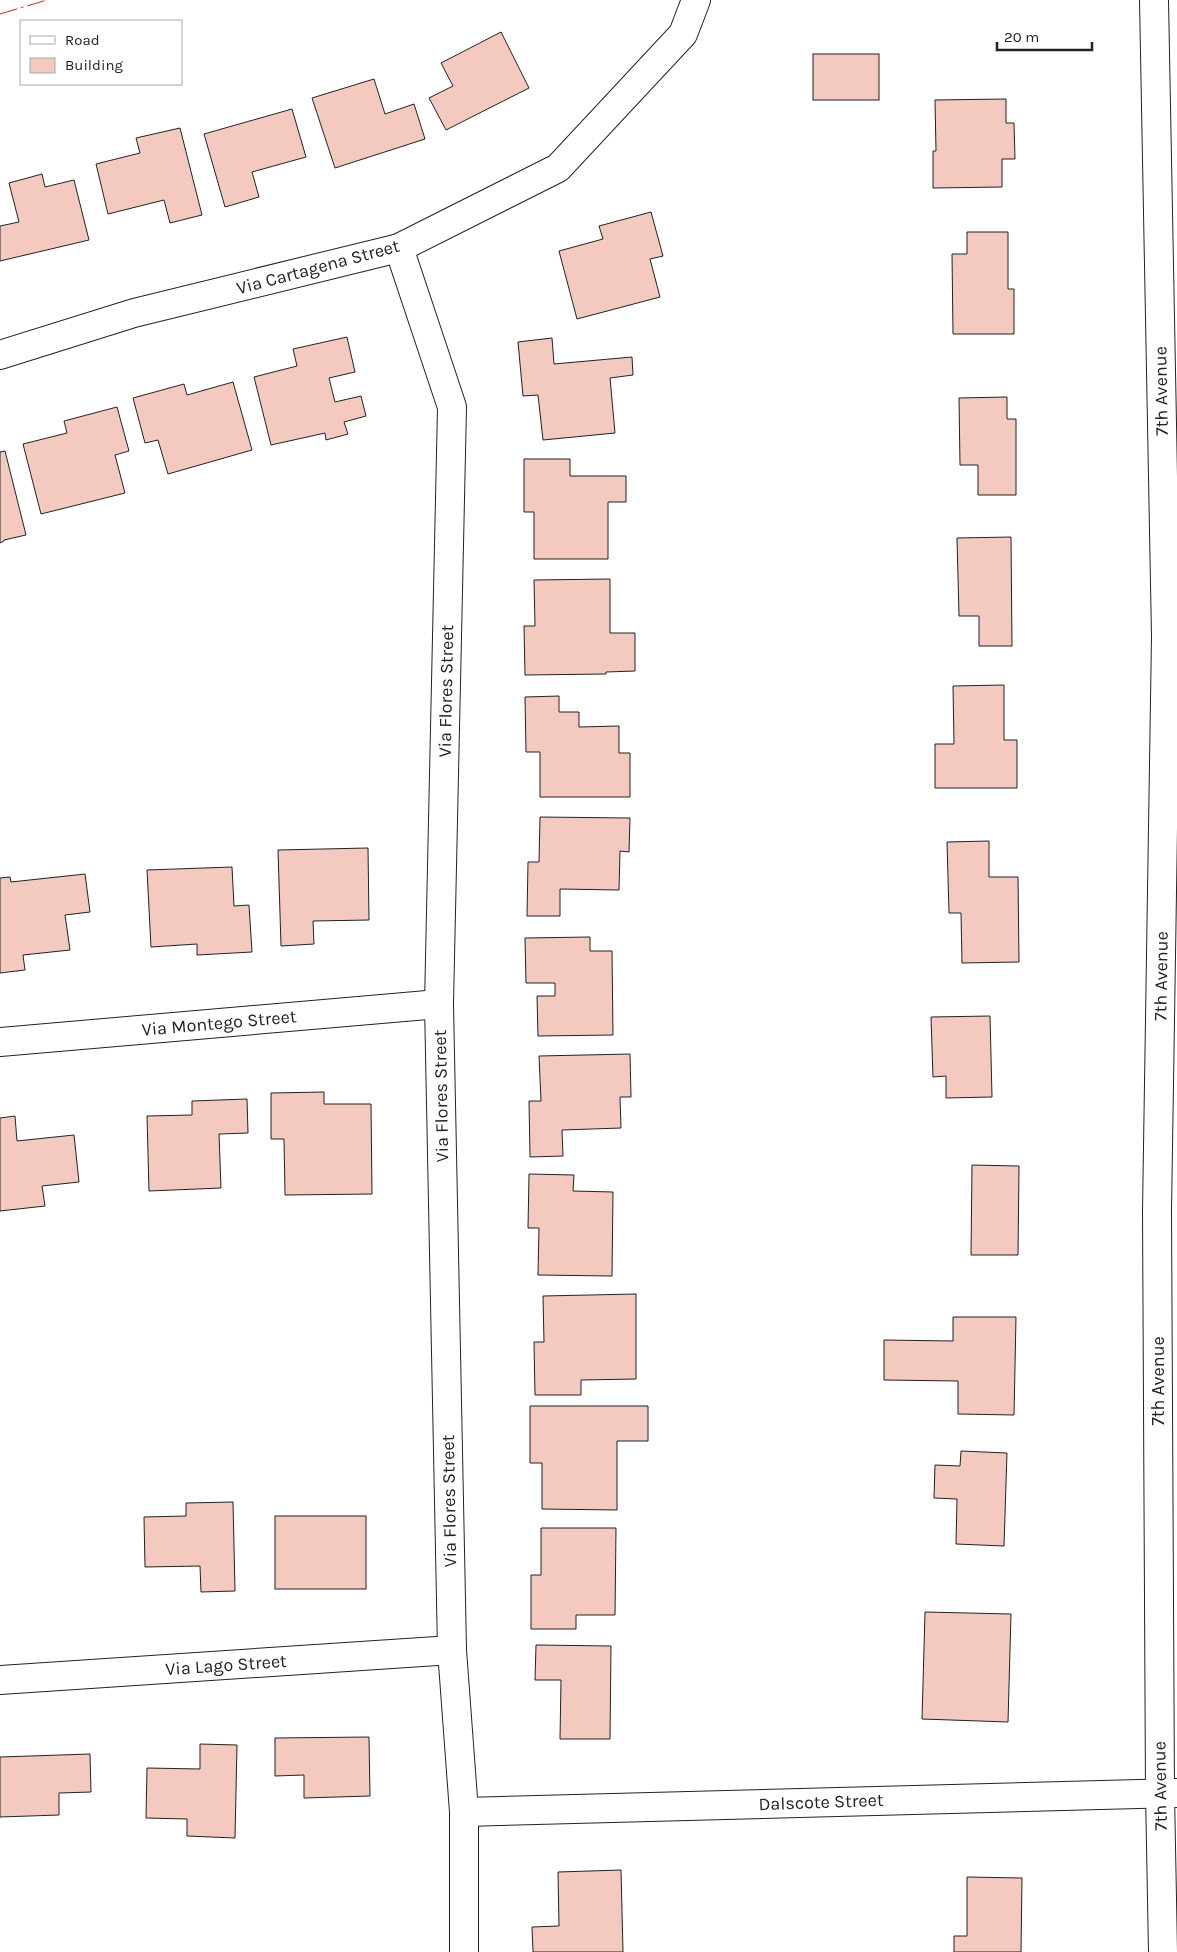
<svg xmlns="http://www.w3.org/2000/svg" width="1177" height="1952" viewBox="0 0 1177 1952" font-family="Karla,sans-serif">
<style>
.building{fill:#f3c9c0;stroke:#222}
.lines{fill:none;stroke-linecap:round;stroke-linejoin:round}
.minor-casing{stroke:#222;stroke-width:30}
.minor{stroke:#fff;stroke-width:28}
.power{stroke:#c62828;stroke-width:1;stroke-dasharray:18 4 2.5 4;stroke-linecap:butt}
.labels{text-anchor:middle;dominant-baseline:central;stroke-width:4;stroke-linejoin:round;paint-order:stroke}
.street-label{font-size:18px;fill:#222;stroke:#fff}
</style>
<rect width="100%" height="100%" fill="#fff"/>
<g class="building">
<polygon points="501,32 529,88 446,130 429,98 453,86 441,63"/>
<rect x="813" y="54" width="66" height="46"/>
<polygon points="374,79 385,114 414,104 425,139 335,168 312,98"/>
<polygon points="1006,99 1006,123 1014,123 1015,159 1002,159 1002,187 933,188 933,151 936,151 935,100"/>
<polygon points="292,109 306,157 252,172 259,197 225,207 204,134"/>
<polygon points="180,128 202,215 170,223 164,200 108,214 96,164 140,153 136,138"/>
<polygon points="42,174 45,187 74,180 89,240 0,261 0,226 19,222 9,183"/>
<polygon points="651,212 663,256 650,259 660,297 577,319 559,251 603,239 599,226"/>
<polygon points="967,232 1008,232 1008,289 1014,289 1014,334 953,334 952,254 967,254"/>
<polygon points="347,337 355,372 329,378 335,402 361,396 366,416 344,422 348,434 326,440 325,433 271,445 254,377 297,366 293,349"/>
<polygon points="552,338 554,364 632,357 633,375 610,378 615,433 543,440 538,395 523,396 518,342"/>
<polygon points="233,382 252,450 168,474 158,440 145,443 133,398 184,384 187,395"/>
<polygon points="1007,397 1007,419 1016,419 1016,495 978,495 978,465 960,465 959,398"/>
<polygon points="117,407 129,451 115,455 125,493 41,514 23,444 67,433 64,421"/>
<polygon points="5,451 26,535 4,540 4,541 0,543 0,452"/>
<polygon points="524,459 570,459 570,476 626,476 626,502 608,502 608,559 534,559 534,512 524,512"/>
<polygon points="1011,537 1012,646 979,646 979,616 959,616 957,538"/>
<polygon points="610,579 610,633 635,633 635,671 606,672 606,674 525,675 524,626 535,626 534,580"/>
<polygon points="1004,685 1004,740 1017,740 1017,788 935,788 935,744 954,744 953,686"/>
<polygon points="559,696 559,712 579,712 579,727 619,726 619,753 630,753 630,797 540,797 540,752 526,752 525,697"/>
<polygon points="540,817 630,818 629,852 620,851 619,890 560,889 560,916 527,916 528,862 539,862"/>
<polygon points="989,841 989,877 1018,877 1019,962 962,963 961,913 949,913 947,842"/>
<polygon points="368,848 369,920 313,921 314,944 281,946 278,850"/>
<polygon points="232,867 234,906 249,905 252,952 197,955 197,944 151,947 147,870"/>
<polygon points="85,874 90,912 65,915 70,950 23,955 25,970 0,973 0,878 10,877 11,882"/>
<polygon points="590,937 590,951 612,951 613,1035 538,1036 537,996 555,996 555,983 526,983 525,938"/>
<polygon points="990,1016 992,1097 946,1098 946,1076 933,1077 931,1017"/>
<polygon points="630,1054 631,1097 620,1097 621,1128 562,1130 563,1156 530,1157 529,1101 541,1101 539,1056"/>
<polygon points="324,1092 324,1104 371,1104 372,1194 285,1195 284,1139 271,1139 271,1093"/>
<polygon points="247,1099 248,1133 219,1134 221,1188 149,1191 147,1116 192,1115 192,1101"/>
<polygon points="15,1116 17,1141 74,1135 79,1182 42,1186 45,1206 0,1211 0,1118"/>
<polygon points="972,1165 1019,1166 1018,1255 971,1255"/>
<polygon points="529,1174 574,1175 573,1191 613,1192 612,1276 538,1275 539,1228 528,1228"/>
<polygon points="636,1294 636,1379 581,1380 581,1395 535,1395 534,1342 544,1342 543,1296"/>
<polygon points="953,1317 1016,1317 1014,1415 958,1414 958,1381 884,1380 884,1340 953,1341"/>
<polygon points="530,1406 648,1406 648,1441 617,1441 617,1510 542,1509 542,1463 530,1463"/>
<polygon points="961,1451 1007,1453 1004,1546 956,1544 957,1499 934,1498 935,1465 960,1466"/>
<polygon points="233,1502 235,1591 201,1592 200,1566 145,1567 144,1517 186,1516 186,1503"/>
<rect x="275" y="1516" width="91" height="73"/>
<polygon points="541,1528 616,1528 615,1615 576,1615 576,1629 531,1629 531,1575 541,1575"/>
<polygon points="925,1612 1011,1614 1008,1722 922,1719"/>
<polygon points="536,1645 611,1646 610,1739 560,1739 561,1680 535,1680"/>
<polygon points="369,1737 370,1796 304,1798 304,1775 275,1776 275,1738"/>
<polygon points="200,1744 237,1745 235,1838 187,1836 187,1819 146,1818 147,1768 200,1769"/>
<polygon points="90,1754 91,1792 59,1793 59,1815 0,1817 0,1757"/>
<polygon points="621,1870 623,1952 533,1952 532,1927 559,1926 558,1872"/>
<polygon points="967,1877 1022,1878 1021,1952 954,1952 954,1936 967,1936"/>
</g>
<g class="lines">
<defs>
<g id="minor">
<polyline points="1154,0 1166,636 1157,1211 1160,1793 1163,1952"/>
<polyline points="399,248 452,407 439,1004 452,1650 464,1812 464,1952"/>
<polyline points="0,355 134,313 399,248 558,168 683,34 696,0"/>
<polyline points="0,1042 439,1004"/>
<polyline points="0,1680 452,1650"/>
<polyline points="464,1812 1177,1793"/>
</g>
</defs>
<use href="#minor" class="minor-casing"/>
<use href="#minor" class="minor"/>
<polyline class="power" points="0,14 47,0"/>
</g>
<g class="labels">
<g class="street-label">
<text transform="translate(318 267) rotate(-15)">Via Cartagena Street</text>
<text transform="translate(1161 391) rotate(-91)">7th Avenue</text>
<text transform="translate(446 691) rotate(-89)">Via Flores Street</text>
<text transform="translate(1161 976) rotate(-89)">7th Avenue</text>
<text transform="translate(219 1023) rotate(-5)">Via Montego Street</text>
<text transform="translate(441 1096) rotate(-91)">Via Flores Street</text>
<text transform="translate(1158 1381) rotate(-90)">7th Avenue</text>
<text transform="translate(449 1501) rotate(-91)">Via Flores Street</text>
<text transform="translate(226 1665) rotate(-4)">Via Lago Street</text>
<text transform="translate(1160 1786) rotate(-91)">7th Avenue</text>
<text transform="translate(821 1802) rotate(-2)">Dalscote Street</text>
</g>
</g>
<rect x="20" y="20" width="162" height="65" fill="#ffffff" stroke="#a7a7a7"/>
<rect x="30" y="36" width="25" height="8" fill="#ffffff" stroke="#a7a7a7"/>
<text x="65" y="45" font-size="15" fill="#222222">Road</text>
<rect x="30" y="58" width="25" height="15" fill="#f3c9c0" stroke="#a7a7a7"/>
<text x="65" y="70" font-size="15" fill="#222222">Building</text>
<path d="M997 42v8h95v-8" fill="none" stroke="#222222" stroke-width="2.5"/>
<text x="1004" y="42" font-size="15" fill="#222222" stroke="#ffffff" stroke-width="4" paint-order="stroke">20 m</text>
</svg>
